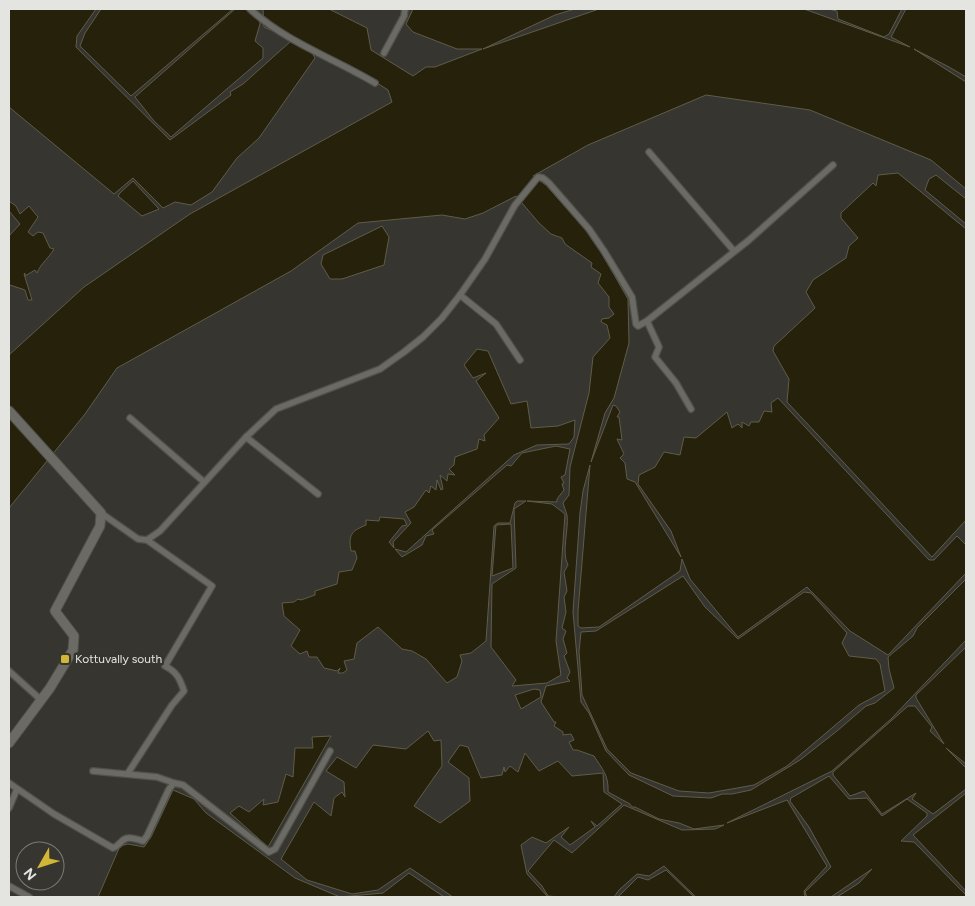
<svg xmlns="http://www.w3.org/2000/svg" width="975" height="906" viewBox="0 0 975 906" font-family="Figtree,sans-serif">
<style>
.water{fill:#26210a;stroke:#5f5c4a}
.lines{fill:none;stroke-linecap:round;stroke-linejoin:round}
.street-casing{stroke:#51514c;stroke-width:8}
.secondary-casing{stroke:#51514c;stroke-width:11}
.street{stroke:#6b6a64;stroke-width:5.5}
.secondary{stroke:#6b6a64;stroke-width:9}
.poi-dot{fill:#d0b736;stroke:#363530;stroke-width:2}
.labels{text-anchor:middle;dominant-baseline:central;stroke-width:5;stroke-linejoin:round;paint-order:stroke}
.poi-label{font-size:12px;fill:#e4e4e0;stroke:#363530;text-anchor:start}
</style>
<rect width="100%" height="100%" fill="#363530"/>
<g class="water">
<polygon points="9,9 96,9 77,36 76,47 170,140 231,95 230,92 243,84 291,41 310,49 315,58 259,138 237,158 212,192 191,205 175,202 163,208 133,178 114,194 9,107"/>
<polygon points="101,9 233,9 131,96 80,46 85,33"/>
<polygon points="235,9 246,9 259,16 260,24 255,41 263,48 263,58 171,137 154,121 135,97"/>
<path d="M263,9H329L367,28L371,50L413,76L426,67H435L482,49H457L413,32L406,24L413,9H575L555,15L483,49L599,9H804L910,47L891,37L906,9H966V77L949,67L914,49L966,82V189L931,160L810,110L706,95L588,145L533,176L546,185L593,238L628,299L629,343L614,398L605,413L591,462L613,405L616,406L620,412L617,417H619L622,440L617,439L624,454L620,458L625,463L627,479L635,482L681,557L671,531L638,484L639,475L655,467L664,452L680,455L684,437L696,438L727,412L732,428L738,424L742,428V422L749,426L751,422H759L764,411L772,412L771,403L778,398L929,560H934L957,536L966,545V573L888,655L850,631L807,587L738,637L690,579L682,559L680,571L599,627L581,628L578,626V611L590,465L583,491L580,513L573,612L581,702L589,713L606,751L629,775L673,796L711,798L722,794H732L751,790L800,760L837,731L866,706L875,703L894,688L889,669L888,657L913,636L917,628L966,579V640L891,719L832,771L727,823L787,800L827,866L804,891L805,897H696L664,866L649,876L637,874L619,890L614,897H560L548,896L542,886L528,871L554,840L572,853L624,805L682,830L715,829L724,825L694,829L679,823L659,819L635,807H632L630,804L608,792C609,775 602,769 594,756L577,750H573L569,742L574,740L571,734L563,735V732L554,726L556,722H554L541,702L546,686L570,681L567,678L570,672L564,656L567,653L563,639L566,631L562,628L566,612L564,597L567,591L564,572L568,565C561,553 569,529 567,515C566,511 564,507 563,503L569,495L570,467L589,393L593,357L610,338L607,325L601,322L602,319L609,318L614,314L609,307V297L598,283L601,274L591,267L592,263L565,244L562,238L551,234L539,223L516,196L483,213L465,219L442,215L358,223L291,271L117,368L85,414L9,508V355L84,287L190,214L392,102L388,90L349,65L264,27Z"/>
<polygon points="828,9 902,9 889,34 884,37 838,19 837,11"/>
<polygon points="898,173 966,229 966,520 932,557 787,402 789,379 773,351 774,346 815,308 806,292 813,280 846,258 849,246 858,238 841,218 841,213 873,183 876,186 878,175"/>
<polygon points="936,175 966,199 966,224 925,190 929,179"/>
<polygon points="133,181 159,209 142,216 118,196 120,193"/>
<path d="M9,201L16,206L20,214L29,206L38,217L28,232L33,236L38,232L43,233L50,248L54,249C49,258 41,263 37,273L35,270L25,276V273L24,274L32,300H28L25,290L10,285L9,287V236L20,224L9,211Z"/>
<polygon points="382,226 389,237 384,265 342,279 330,279 321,264 323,255"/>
<path d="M477,349L488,351L511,404L527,401L531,428L558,426L575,420L574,437L569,444L537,445L514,455L406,552L395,549L402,557L422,545L426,536L434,534L432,530L507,465L511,466L522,453L556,446L570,449L565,475L561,477L564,483L562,484L564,490L557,499V502L527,501L552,504L565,514L556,641L561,675L547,683L512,686L516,680L491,647L492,584L516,568L514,509L526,501H517L515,503L510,523H498L494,526L486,641L471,653L460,655L462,661L457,677L447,683L426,659L412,651L402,649L378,627L357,643L354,659L344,661L347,670L343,673H338L340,668L337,671L324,668L317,657H309L307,651L300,654L291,646L300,630L284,616L282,603L294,602L298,599L301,600L315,595V591L337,584L339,572L352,570L357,558L355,551H351C348,534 352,531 366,525V520L379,521L380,517L404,519L407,525L402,526L389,542L394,548L393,542L411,523L405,512L414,507L426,490L429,493L431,486L436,490L437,480L441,490L443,489L440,475L447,481L448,474L455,475L449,469L454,465L455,457L477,449L479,439L485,441L484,435L499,418L476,381L486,373L473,378L464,365Z"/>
<polygon points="511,524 513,568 492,576 496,525"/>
<polygon points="683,576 705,607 738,639 804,592 811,593 847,633 842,643 849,656 876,659 880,664 885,691 859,705 787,766 754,785 709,793 679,791 631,773 607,749 582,695 579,651 581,632 596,631"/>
<polygon points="966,647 966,764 946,748 966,768 966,789 933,814 912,799 916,793 882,814 864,791 850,796 833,775 833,772 908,706 915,706 932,727 930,731 944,744 916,698 916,695"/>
<polygon points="534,689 540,690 541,697 521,709 515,695"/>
<polygon points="428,731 434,741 441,740 442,766 414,806 440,823 470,801 469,778 448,762 460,745 468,747 481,778 502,775 504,767 505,772 510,766 518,772 525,753 539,771 558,761 572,776 603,773 604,792 622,804 597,826 591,821 595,827 570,845 561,837 569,827 546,843 532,837 521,845 527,874 548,897 453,897 410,868 378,890 352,894 307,880 281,859 314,802 331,816 334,798 342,792 345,797 344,782 326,771 337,757 356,768 373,745 406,749"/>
<polygon points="331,736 268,847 230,813 239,806 249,812 264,799 263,805 278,802 286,774 293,777 295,748 313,748 312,737"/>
<polygon points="829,776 849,799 867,798 882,816 907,799 927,813 927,816 901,841 914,842 966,895 966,897 837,897 859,883 872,869 831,897 807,897 805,892 831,867 809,827 790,801 791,798"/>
<polygon points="173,790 194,799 206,813 295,878 340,897 383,893 409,873 444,897 98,897 120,846 128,844 144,847 151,837"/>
<polygon points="966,793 966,891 913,835"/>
<polygon points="666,870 694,897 618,897 638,877 648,880"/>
</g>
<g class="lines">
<defs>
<g id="street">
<path d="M250,9C286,42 333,58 375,83"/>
<polyline points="384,53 404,16 405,9"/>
<polyline points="649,152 734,251"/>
<polyline points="460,295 496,324 520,360"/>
<polyline points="647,321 659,347 655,357 676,383 691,409"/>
<polyline points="130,418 204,482"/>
<polyline points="246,437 318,494"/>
<polyline points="101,513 138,539 147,540 160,531 246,437 276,409 380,369 404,352 423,337 442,318 460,295 485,259 515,205 538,177 543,178 549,183 589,229 604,251 632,297 636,324 638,326 647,321 749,240 833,165"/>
<polyline points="9,671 40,699"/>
<polyline points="93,771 157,777 174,783"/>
<path d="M128,773L172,705L184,691C180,679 177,672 165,666L212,586L147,540"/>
<path d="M9,783L54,814L113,848C120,846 122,837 130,838C134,838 139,840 143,841L147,836L169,789L174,783L183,785L269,852L275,849L330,751"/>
<polyline points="9,808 17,789"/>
<polyline points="9,886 29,897"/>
</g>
<polyline id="secondary" points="9,411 101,513 100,526 55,611 74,636 73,650 50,688 9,743"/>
</defs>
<use href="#street" class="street-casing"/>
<use href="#secondary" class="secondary-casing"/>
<use href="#street" class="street"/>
<use href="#secondary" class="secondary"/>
</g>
<rect class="poi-dot" x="60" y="654" width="10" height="10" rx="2.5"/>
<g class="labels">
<g class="poi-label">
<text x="75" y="659">Kottuvally south</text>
</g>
</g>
<rect width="975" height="906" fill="none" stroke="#e4e4e0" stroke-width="20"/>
<g transform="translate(40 866) rotate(231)"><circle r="24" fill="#363530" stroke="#7c7b76"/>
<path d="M0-4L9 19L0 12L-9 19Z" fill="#d0b736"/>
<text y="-8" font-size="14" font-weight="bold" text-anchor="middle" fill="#e4e4e0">N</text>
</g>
</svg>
